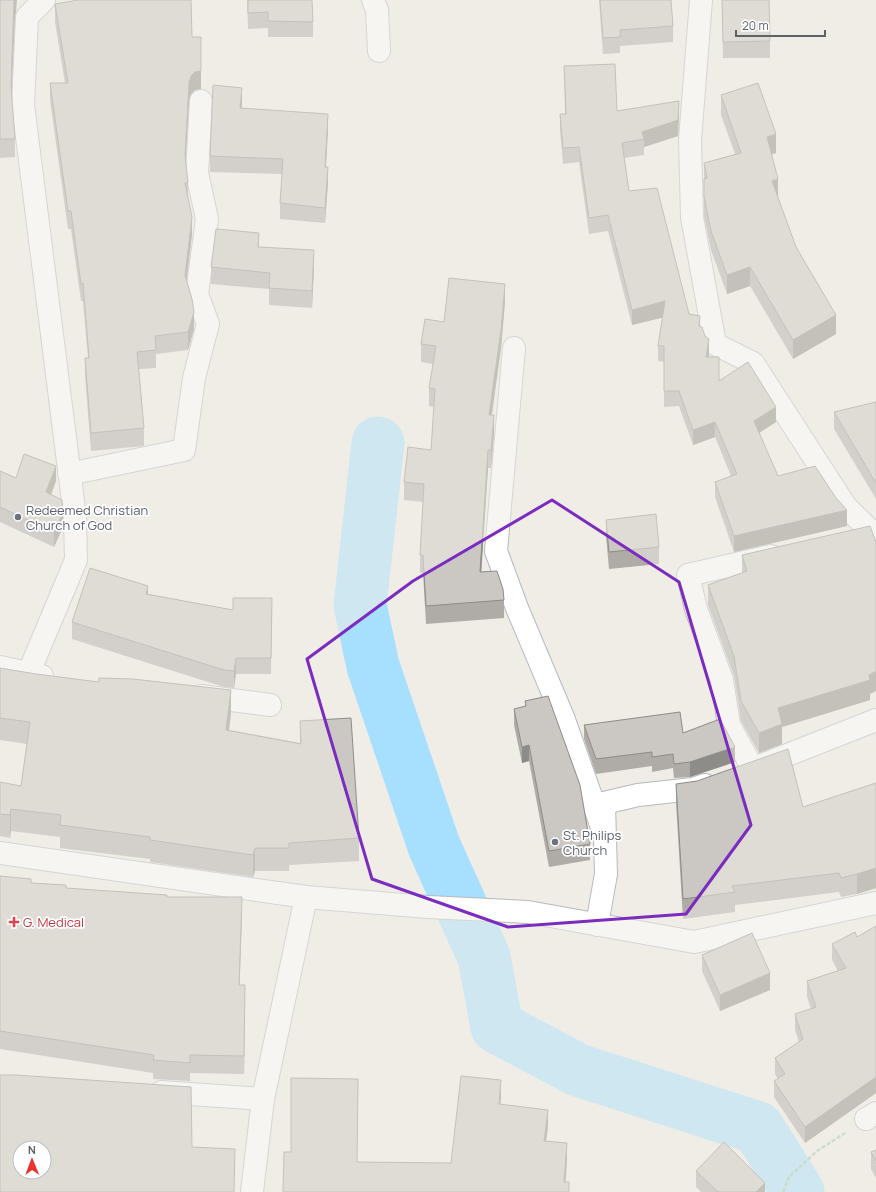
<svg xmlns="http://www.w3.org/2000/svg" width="876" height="1192" viewBox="0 0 876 1192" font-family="Manrope,sans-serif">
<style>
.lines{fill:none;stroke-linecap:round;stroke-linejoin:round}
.river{stroke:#a7dfff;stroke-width:53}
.minor-casing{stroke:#b6b9bd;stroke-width:24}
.path{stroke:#9bc9a5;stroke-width:2.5;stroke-dasharray:4 2;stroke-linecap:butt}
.minor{stroke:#fff;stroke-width:22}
.wall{fill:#afaca8}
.shaded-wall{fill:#8e8c88}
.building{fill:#cbc8c3;stroke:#8e8c88;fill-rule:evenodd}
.marked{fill:none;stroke:#7b2cbf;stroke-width:3;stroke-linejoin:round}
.worship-dot{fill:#6b7280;stroke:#fff;stroke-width:1.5}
.health-dot{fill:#e0444e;stroke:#fff;stroke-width:1.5}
.labels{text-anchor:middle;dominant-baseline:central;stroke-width:3.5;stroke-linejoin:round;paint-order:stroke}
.worship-label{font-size:13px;fill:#5b616d;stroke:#fff;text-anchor:start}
.health-label{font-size:13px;fill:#be3a42;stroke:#fff;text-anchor:start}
</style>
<rect width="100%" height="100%" fill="#f0ede6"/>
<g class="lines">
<polyline class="river" points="378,443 360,605 373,666 434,846 484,957 497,1027 578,1070 758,1128 798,1192"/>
<defs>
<g id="minor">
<polyline points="373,0 377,10 379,51"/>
<polyline points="701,0 690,140 692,217 715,344 753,363 846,507 876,536"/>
<polyline points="514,348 496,551 517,608 563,717 604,833"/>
<polyline points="69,474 184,450 194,378 208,324 197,294 207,219 197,173 201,101"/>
<polyline points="0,667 42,676"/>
<polyline points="29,672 76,560 75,517 23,105 27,17 44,0"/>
<polyline points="201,696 270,705"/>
<polyline points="762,765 876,720"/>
<polyline points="753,769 729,725 722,680 696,609 688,575 771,556"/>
<polyline points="0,853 306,897 428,907 528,912 694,942 876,903"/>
<polyline points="597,925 606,874 604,803 638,795 693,789 705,785"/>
<polyline points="161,1092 263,1099"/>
<polyline points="866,1119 876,1113"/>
<polyline points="252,1192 263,1099 306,897"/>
</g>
</defs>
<use href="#minor" class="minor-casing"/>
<polyline class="path" points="783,1192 789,1177 817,1151 845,1133"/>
<use href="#minor" class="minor"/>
</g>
<g class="wall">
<polygon points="0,0 16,12 15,16 11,92 15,139 15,157 0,158"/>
<polygon points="247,0 313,22 313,37 268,37 268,28 248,29"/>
<polygon points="599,0 671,0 673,26 673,42 620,46 620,53 603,54"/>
<polygon points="722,0 770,41 770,58 723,58"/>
<polygon points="55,4 192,37 201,55 201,89 195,90 191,94 189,100 185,160 188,183 188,199 192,235 186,280 194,329 188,350 156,354 156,368 139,369 144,428 144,446 91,451 85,376 85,358 88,358 83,301 81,301 71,229 68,229 50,100 50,83 65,83 55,22"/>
<polygon points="564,66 617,111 679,116 678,136 644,147 644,155 624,158 629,191 689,314 700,326 709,355 708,357 719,380 776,422 759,433 778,476 847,526 734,552 715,497 715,482 731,476 715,437 693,445 679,406 664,407 664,362 658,361 658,346 663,317 632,325 608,231 589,234 579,162 563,164 560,130 560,114 565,114"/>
<polygon points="721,95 776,153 772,154 778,198 796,247 836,334 793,359 750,286 727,294 711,250 704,216 704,163 735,154 721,115"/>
<polygon points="242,103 241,108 328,129 326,167 328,183 325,223 280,219 280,203 282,174 210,172 210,156"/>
<polygon points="259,247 314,267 312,308 269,305 269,289 211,284 211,267"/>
<polygon points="505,302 501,348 492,415 494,433 491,468 488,468 481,572 504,600 504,618 426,624 423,573 420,573 420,555 423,502 404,500 404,482 431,450 434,407 429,406 429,388 433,364 421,362 421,344 444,322"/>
<polygon points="876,402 876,499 834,429 834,412"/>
<polygon points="0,471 16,478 56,481 51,495 63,527 54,547 0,522"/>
<polygon points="606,520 659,547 659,564 609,569 606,536"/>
<polygon points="742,555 870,694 870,700 782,727 782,744 759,753 741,721 734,676 708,605 708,585 742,573"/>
<polygon points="148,594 233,610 272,598 271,674 236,674 234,688 224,687 72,639 72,622"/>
<polygon points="0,668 231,713 229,730 300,743 300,721 359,838 359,861 289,865 289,871 255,871 253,877 150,862 150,859 60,848 60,837 11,831 10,838 0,836 0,782 21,786 27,744 0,740"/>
<polygon points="525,701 590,844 590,860 549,867 529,761 522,763 514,725 514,709 525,706"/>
<polygon points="584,725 683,733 735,762 690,777 674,778 673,768 652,772 652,766 596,774 584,739"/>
<polygon points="876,783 876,888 857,894 841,897 839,892 735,905 735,912 683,919 676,803 676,784 803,807"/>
<polygon points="0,876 31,883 66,888 167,897 242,915 239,985 245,1004 244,1074 190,1073 190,1081 153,1079 153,1073 0,1049"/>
<polygon points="876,926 876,1093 805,1143 774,1097 774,1081 778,1079 775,1074 775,1058 799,1042 795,1030 795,1014 811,1009 807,997 807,981 838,971 832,960 832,944 857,937"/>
<polygon points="702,955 770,990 720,1011 702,971"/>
<polygon points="876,1150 876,1178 871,1169 871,1152"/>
<polygon points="696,1171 765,1192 701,1192 696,1187"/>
</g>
<g class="shaded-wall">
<polygon points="14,0 17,0 16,12 15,16 11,104 11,86"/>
<polygon points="201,37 201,89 195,90 191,94 189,100 185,172 185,155 189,83"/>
<polygon points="242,88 242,103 240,124 240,108"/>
<polygon points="679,101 679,116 678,136 644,147 644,139 642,132"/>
<polygon points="328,114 328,129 325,182 325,167"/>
<polygon points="776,134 776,153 767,156 767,137"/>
<polygon points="328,167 328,183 325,223 325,208"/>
<polygon points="778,179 778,198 772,181"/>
<polygon points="192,217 192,235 185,293 185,275"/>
<polygon points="259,233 259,249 258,247"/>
<polygon points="314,250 314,267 312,308 312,291"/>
<polygon points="750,267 750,286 727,294 727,275"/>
<polygon points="505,284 505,302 501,348 489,433 489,415"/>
<polygon points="665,301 665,317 632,325 632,310"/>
<polygon points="194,312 194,329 188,350 188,332"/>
<polygon points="836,315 836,334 793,359 793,340"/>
<polygon points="709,339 709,355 706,373 706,357"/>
<polygon points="776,407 776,422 754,436 754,421"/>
<polygon points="494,415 494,433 491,468 491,450"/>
<polygon points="715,422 715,437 693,445 693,430"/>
<polygon points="488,450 488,468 480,590 480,572"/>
<polygon points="56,466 56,481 46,507 46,492"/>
<polygon points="847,510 847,526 734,552 734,536"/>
<polygon points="63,512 63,527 54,547 54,532"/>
<polygon points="148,586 148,603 146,594"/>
<polygon points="236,658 236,674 234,688 234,671"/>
<polygon points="876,671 876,691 870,694 870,700 782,727 782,744 759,753 759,733 778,708 869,675"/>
<polygon points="231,690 231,713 226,752 226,730"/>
<polygon points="529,745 529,761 522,763 522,747"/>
<polygon points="735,747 735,762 690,777 690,762"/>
<polygon points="11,809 11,831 10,838 10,815"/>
<polygon points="255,848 255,871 253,877 253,855"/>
<polygon points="876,868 876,888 857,894 857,874"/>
<polygon points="242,897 242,915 239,1003 239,985"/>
<polygon points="770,973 770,990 720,1011 720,995"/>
<polygon points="245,985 245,1004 244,1074 244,1056"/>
<polygon points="876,1077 876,1093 805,1143 805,1127"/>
<polygon points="501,1080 501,1097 499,1121 499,1104"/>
<polygon points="548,1110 548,1127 544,1158 544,1141"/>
<polygon points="567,1143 567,1160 565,1192 564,1182"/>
<polygon points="765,1183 765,1192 756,1192"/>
</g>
<g class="building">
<polygon points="0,0 14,0 11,86 15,139 0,139"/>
<polygon points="78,0 191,0 192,37 201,37 201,71 195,72 191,76 189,83 185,155 188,183 185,183 192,217 185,275 192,299 194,312 188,332 155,336 156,350 137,352 144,428 91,433 85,358 89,358 83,283 81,284 71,211 68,211 50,83 68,83 55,4"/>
<polygon points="248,0 312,0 313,22 268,21 268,12 248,13"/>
<polygon points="600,0 671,0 673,26 620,30 620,37 603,38"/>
<polygon points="722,0 769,0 770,41 723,42"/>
<polygon points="615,64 617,111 679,101 678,120 642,132 644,139 622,143 629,191 657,188 689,314 700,316 699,326 702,327 705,336 709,339 706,357 719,357 719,381 748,362 776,407 754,421 778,476 815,466 836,498 847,510 734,536 715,482 737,474 715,422 693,430 679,391 664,391 664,346 658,346 665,301 632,310 608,215 589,218 579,147 563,148 560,114 566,114 564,66"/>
<polygon points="758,83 776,134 767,137 778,179 772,181 796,247 836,315 793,340 750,267 727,275 711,231 704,197 704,179 707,178 704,163 741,153 721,95"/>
<polygon points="213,85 242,88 240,108 328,114 325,167 328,167 325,208 280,203 283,159 210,156"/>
<polygon points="216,229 259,233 258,247 314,250 312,291 269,288 270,273 211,267"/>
<polygon points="449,278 505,284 501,330 489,415 494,415 491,450 488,450 480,572 497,571 503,589 504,600 426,606 423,555 420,555 424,484 404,482 408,447 431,450 435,389 429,388 436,346 421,344 425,319 444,322"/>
<polygon points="876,402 876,483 834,412"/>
<polygon points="24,454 56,466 46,492 62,500 63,512 54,532 0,507 0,471 16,478"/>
<polygon points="656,514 659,547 609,552 606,520"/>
<polygon points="870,526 876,542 876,671 869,675 870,680 778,708 782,724 759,733 741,701 734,656 708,585 747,571 742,555"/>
<polygon points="90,568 148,586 146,594 233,610 233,598 272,598 271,658 236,658 234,671 224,670 72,622"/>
<polygon points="0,668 36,674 99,682 99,678 133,679 231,690 226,730 301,744 300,721 351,718 359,838 289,843 289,848 255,848 253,855 150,840 150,837 60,825 61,815 11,809 10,815 0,814 0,782 21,786 30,722 0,718"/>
<polygon points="548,696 580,785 590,844 549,851 529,745 522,747 514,709 526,706 525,701"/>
<polygon points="680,712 683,733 720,719 735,747 690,762 674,764 673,754 652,757 652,752 596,759 584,725"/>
<polygon points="788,749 803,807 876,783 876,868 857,874 841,878 839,873 732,886 735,892 683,899 676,784 697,781"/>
<polygon points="0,876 31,879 31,883 66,885 66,888 167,895 167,897 242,897 239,985 245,985 244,1056 190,1055 190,1063 153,1060 154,1055 0,1031"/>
<polygon points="876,926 876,1077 805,1127 774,1081 785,1074 775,1058 803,1039 795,1014 816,1007 807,981 846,968 832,944 855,932 857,937"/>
<polygon points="752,933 770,973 720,995 702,955"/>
<path d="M0,1075H16L191,1087L192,1147L235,1149L234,1192H0ZM20,1148H44V1172H20Z"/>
<polygon points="461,1076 501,1080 499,1104 548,1110 544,1141 567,1143 564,1182 569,1182 569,1192 283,1192 284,1152 291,1152 291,1078 358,1079 357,1162 451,1163"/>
<polygon points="724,1142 765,1183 756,1192 718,1192 696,1171"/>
<polygon points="876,1150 876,1161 871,1152"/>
</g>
<path d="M0 0H876V1192H0ZM552,500L679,582L751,825L686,914L508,927L372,879L307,659L413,581Z" fill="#f0ede6" fill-opacity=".55" fill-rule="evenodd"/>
<path class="marked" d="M552,500L679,582L751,825L686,914L508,927L372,879L307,659L413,581Z"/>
<g class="worship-dot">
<circle cx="18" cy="517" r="4"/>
<circle cx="555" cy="842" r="4"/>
</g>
<path class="health-dot" d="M12 916h4v4h4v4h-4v4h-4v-4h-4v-4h4z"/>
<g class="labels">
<g class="worship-label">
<text x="26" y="510">Redeemed Christian<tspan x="26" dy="15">Church of God</tspan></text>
<text x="563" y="835">St. Philips<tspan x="563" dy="15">Church</tspan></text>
</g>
<g class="health-label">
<text x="23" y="922">G. Medical</text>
</g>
</g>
<g transform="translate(32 1160) rotate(359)"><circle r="19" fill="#ffffff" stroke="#bec0c2"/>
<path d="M0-3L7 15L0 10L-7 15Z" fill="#ed312f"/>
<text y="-6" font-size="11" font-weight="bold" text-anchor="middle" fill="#5d6267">N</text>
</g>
<path d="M736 30v6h89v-6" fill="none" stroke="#5d6267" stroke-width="2"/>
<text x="742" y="30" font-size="12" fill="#5d6267" stroke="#ffffff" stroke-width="3" paint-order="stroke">20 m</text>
</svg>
